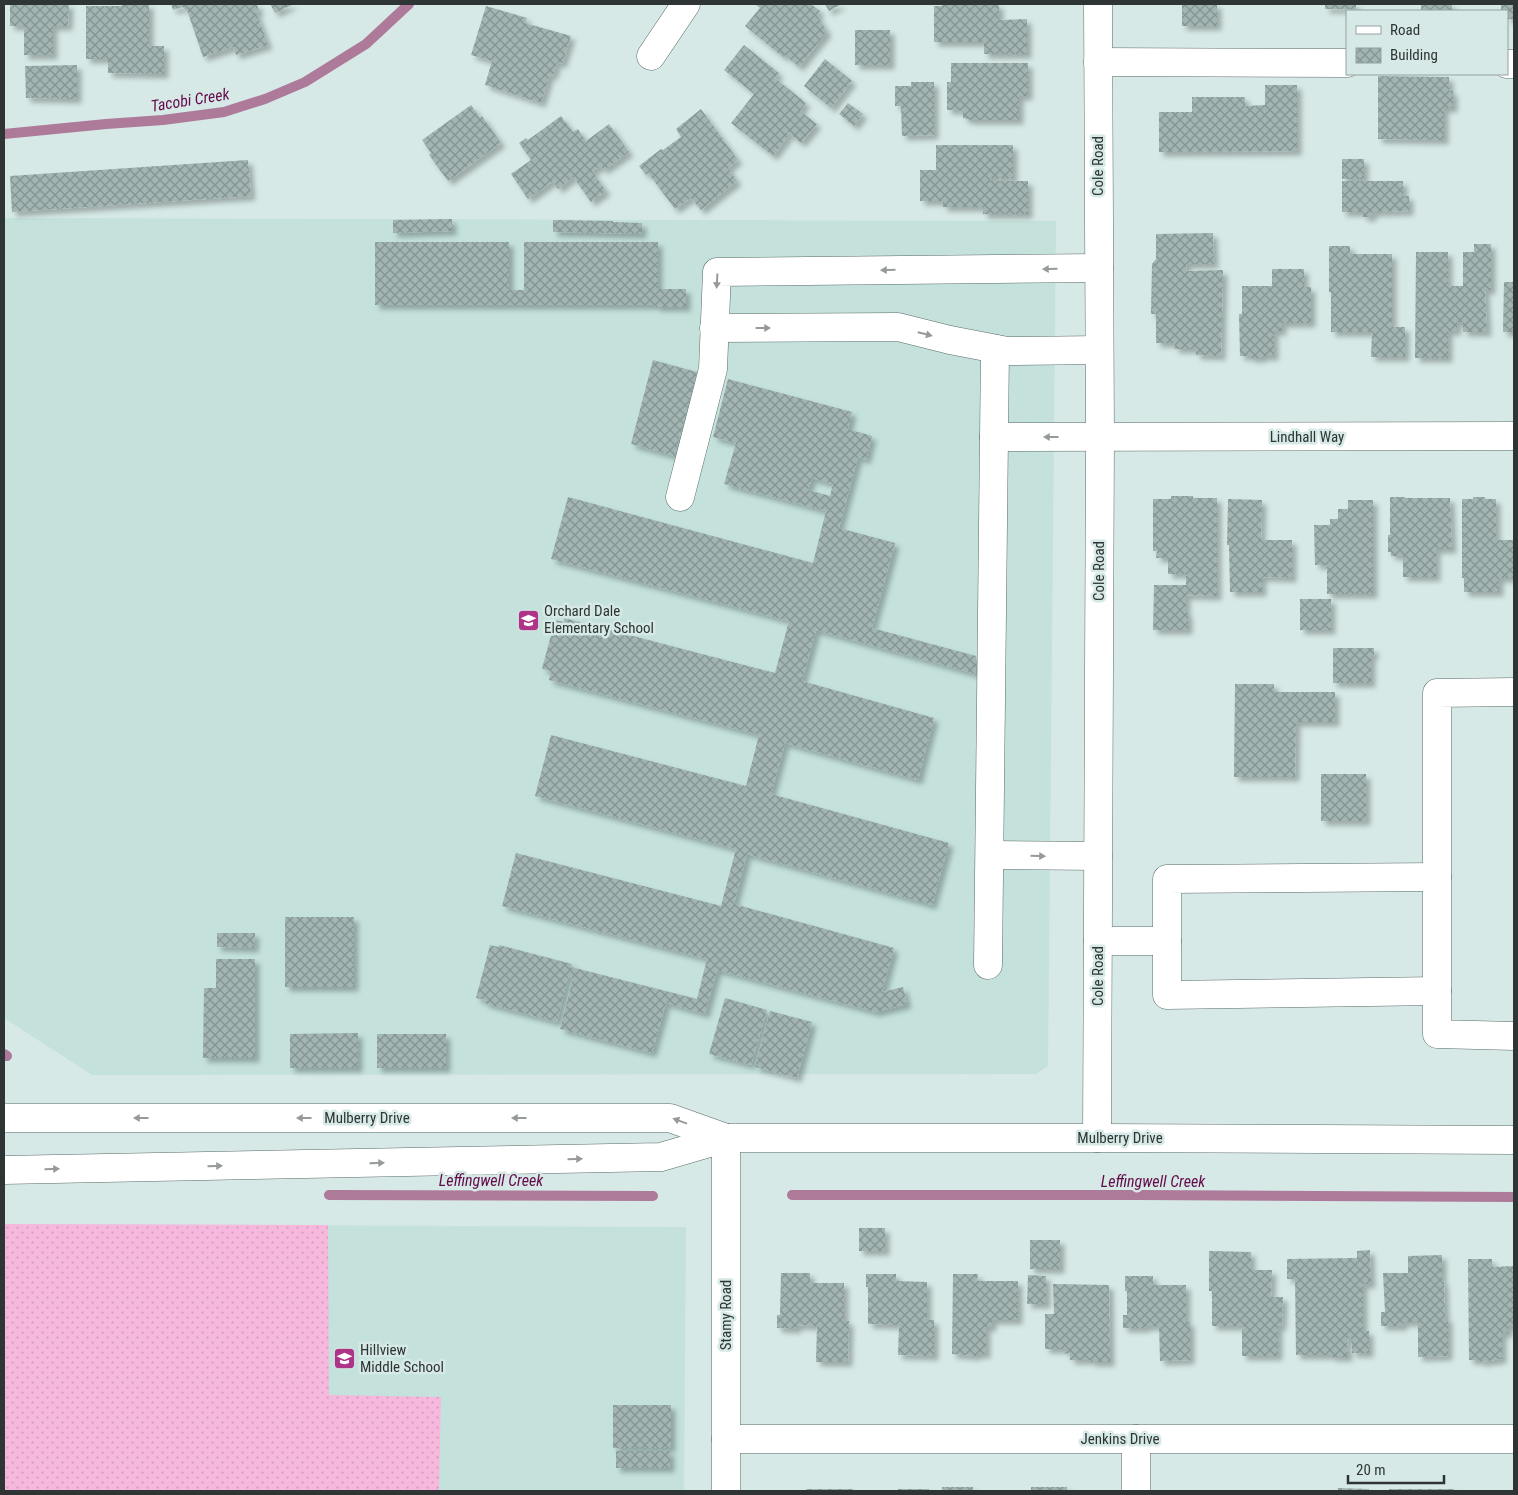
<svg xmlns="http://www.w3.org/2000/svg" width="1518" height="1495" viewBox="0 0 1518 1495" font-family="'Roboto Condensed',sans-serif">
<style>
.built{fill:#c4e1dc}
.grass{fill:url(#grass-dots)}
.lines{fill:none;stroke-linecap:round;stroke-linejoin:round}
.stream{stroke:#ad7a9a;stroke-width:10}
.building{fill:url(#building-cross-hatch);fill-rule:evenodd;filter:url(#shadow)}
.minor-casing{stroke:#5a6c69;stroke-width:29}
.minor{stroke:#fff;stroke-width:28}
.oneway{fill:#969a9a}
.labels{text-anchor:middle;dominant-baseline:central;stroke-width:5;stroke-linejoin:round;paint-order:stroke}
.street-label{font-size:15px;fill:#2e3534;stroke:#d6e9e6}
.poi-label{font-size:15px;fill:#2e3534;stroke:#d6e9e6;text-anchor:start}
.water-label{font-size:16px;font-style:italic;fill:#640a4b;stroke:#d6e9e6}
</style>
<defs>
<pattern id="grass-dots" width="8" height="8" patternUnits="userSpaceOnUse" patternTransform="scale(1.25)"><rect width="8" height="8" fill="#f6b8dd"/><path d="M2 2h.1M6 6h.1" fill="none" stroke="#d39fbe" stroke-width="1.8" stroke-linecap="round"/></pattern>
<pattern id="building-cross-hatch" width="8" height="8" patternUnits="userSpaceOnUse" patternTransform="scale(1.25)"><rect width="8" height="8" fill="#a2b5b2"/><path d="M0 0l8 8M0 8l8-8" fill="none" stroke="#849492"/></pattern>
<filter id="shadow"><feDropShadow dx="4.5" dy="4.5" stdDeviation="2.5" flood-color="#0004"/></filter>
</defs>
<rect width="100%" height="100%" fill="#d6e9e6"/>
<g class="built">
<polygon points="4,218 1056,221 1048,1066 1036,1074 92,1075 4,1018"/>
<polygon points="4,1224 686,1227 684,1491 4,1491"/>
</g>
<polygon class="grass" points="4,1224 328,1225 329,1395 441,1397 439,1491 4,1491"/>
<g class="lines">
<g class="stream">
<polyline points="4,134 106,124 163,120 224,112 265,99 305,82 366,44 409,4"/>
<polyline points="4,1054 7,1056"/>
<polyline points="329,1195 653,1196"/>
<polyline points="792,1195 1139,1195 1514,1197"/>
</g>
</g>
<g class="building">
<polygon points="10,4 69,4 68,26 53,26 53,55 24,55 24,26 10,26"/>
<polygon points="122,4 149,4 149,46 164,46 164,74 108,73 108,59 86,59 86,6 122,6"/>
<polygon points="171,4 257,4 259,11 256,12 268,45 236,55 233,47 203,57 187,10 185,10 183,7 173,10"/>
<polygon points="270,4 294,4 275,13"/>
<polygon points="755,4 811,4 820,11 817,15 827,32 799,67 785,55 783,57 745,26 760,8"/>
<polygon points="825,4 842,4 829,11"/>
<polygon points="942,4 999,4 999,20 1027,19 1027,54 984,54 984,42 934,42 934,6 942,6"/>
<rect x="1182" y="4" width="35" height="22"/>
<rect x="1325" y="4" width="31" height="5"/>
<rect x="1421" y="4" width="31" height="6"/>
<polygon points="1501,4 1514,4 1514,19 1507,19 1507,11 1501,11"/>
<polygon points="486,6 527,18 525,23 571,36 562,64 557,62 553,76 550,74 541,103 485,85 492,61 471,55"/>
<rect x="855" y="30" width="35" height="35"/>
<polygon points="744,45 779,73 775,78 806,103 800,111 817,124 801,143 785,130 789,135 773,156 731,123 754,94 724,70"/>
<polygon points="825,59 852,81 831,108 804,86"/>
<polygon points="951,63 1028,63 1028,96 1019,96 1019,120 971,120 963,118 963,110 947,110 947,82 951,82"/>
<polygon points="77,65 77,99 26,98 25,66"/>
<polygon points="1378,76 1449,77 1449,91 1453,91 1453,108 1444,108 1444,140 1378,139"/>
<polygon points="911,82 934,82 934,135 902,136 901,106 895,106 895,86 911,86"/>
<polygon points="1265,85 1297,85 1297,151 1159,152 1159,112 1192,112 1192,97 1245,97 1245,106 1265,105"/>
<polygon points="848,103 863,114 854,126 839,114"/>
<polygon points="471,105 480,118 482,116 501,143 448,181 429,155 431,153 422,140"/>
<polygon points="701,109 738,160 728,168 737,181 701,210 691,198 675,209 648,173 646,175 639,166 661,149 663,150 681,137 676,129"/>
<polygon points="561,116 573,132 578,129 586,141 609,124 629,152 604,170 601,166 592,171 606,191 591,202 573,177 558,189 553,181 528,199 511,174 531,160 519,143 526,138 528,140"/>
<polygon points="936,145 1013,145 1013,178 990,178 990,181 1028,181 1028,214 983,214 983,207 943,207 943,201 920,201 920,170 936,170"/>
<rect x="1342" y="159" width="22" height="20"/>
<polygon points="248,160 251,196 12,212 10,176"/>
<polygon points="1342,181 1403,181 1403,196 1409,196 1409,211 1372,212 1372,217 1363,217 1363,212 1342,212"/>
<polygon points="452,219 452,231 393,233 393,220"/>
<polygon points="553,220 613,221 613,222 642,223 642,234 553,232"/>
<polygon points="1213,233 1214,264 1186,264 1187,271 1223,270 1221,356 1196,355 1196,349 1174,349 1175,343 1156,343 1156,314 1151,314 1152,264 1156,259 1156,234"/>
<polygon points="375,242 509,242 509,290 524,290 524,242 658,242 658,289 686,289 686,307 656,307 656,305 375,305"/>
<polygon points="1474,244 1491,244 1491,290 1485,290 1487,332 1463,332 1463,322 1457,322 1457,331 1448,331 1448,358 1415,358 1416,252 1448,252 1448,286 1463,286 1463,252 1474,252"/>
<polygon points="1329,246 1350,246 1350,254 1392,254 1392,327 1405,327 1405,357 1371,357 1372,332 1331,332 1331,292 1329,292"/>
<polygon points="1272,269 1304,269 1304,287 1311,287 1311,323 1282,323 1282,331 1274,331 1274,356 1262,356 1263,358 1250,358 1250,356 1240,356 1239,314 1242,314 1242,286 1272,286"/>
<polygon points="1504,282 1514,282 1514,332 1503,332"/>
<polygon points="653,360 697,372 675,456 631,444"/>
<path d="M728,379L852,412L848,429L872,436L866,460L858,457L839,528L895,543L872,628L976,656V674L816,630L802,681L934,718L918,780L785,743L771,794L949,843L932,905L747,854L734,904L894,948L882,992L903,987L907,1004L876,1012L717,970L705,1014L666,1003L652,1053L560,1029L573,978L568,977L557,1022L484,1003L485,1000L476,998L490,945L499,947V945L572,964L571,967L697,999L707,959L502,906L516,853L721,906L736,849L535,796L551,735L746,786L759,735L549,680L551,671L542,669L555,620L564,622V618L775,673L789,621L551,559L568,497L813,563L826,511L724,484L736,443L713,437ZM812,478L833,484L830,496L808,490Z"/>
<polygon points="1171,496 1193,496 1193,498 1217,498 1217,596 1186,595 1186,613 1188,613 1188,630 1153,630 1154,585 1186,585 1186,574 1168,574 1168,558 1156,558 1157,551 1153,551 1153,499 1171,499"/>
<polygon points="1390,497 1405,497 1405,498 1450,498 1452,549 1436,549 1436,577 1403,577 1403,556 1391,556 1391,552 1388,552 1388,535 1390,535"/>
<polygon points="1473,497 1485,497 1485,499 1496,499 1496,540 1514,540 1514,578 1499,578 1499,592 1464,592 1464,578 1462,578 1462,499 1473,499"/>
<polygon points="1228,499 1262,500 1261,540 1292,540 1292,578 1262,577 1262,592 1230,592 1229,545 1227,545"/>
<polygon points="1348,500 1373,500 1373,594 1327,594 1327,565 1315,565 1314,525 1330,525 1330,519 1338,519 1338,509 1348,509"/>
<rect x="1300" y="599" width="31" height="31"/>
<polygon points="1333,648 1374,648 1374,655 1371,655 1371,683 1333,683"/>
<polygon points="1235,684 1274,684 1274,692 1335,692 1335,722 1296,722 1295,777 1234,777"/>
<rect x="1321" y="774" width="45" height="47"/>
<rect x="285" y="917" width="69" height="70"/>
<polygon points="217,933 255,933 254,948 217,947"/>
<polygon points="216,959 255,959 255,1058 203,1058 204,988 216,988"/>
<polygon points="725,998 767,1010 751,1065 709,1054"/>
<polygon points="770,1011 812,1022 797,1078 755,1067"/>
<polygon points="358,1033 358,1068 290,1068 290,1034"/>
<rect x="377" y="1034" width="69" height="34"/>
<rect x="859" y="1228" width="26" height="23"/>
<rect x="1030" y="1240" width="30" height="29"/>
<polygon points="1370,1250 1371,1284 1363,1284 1363,1331 1369,1331 1369,1353 1352,1353 1351,1338 1347,1338 1348,1357 1331,1357 1331,1355 1296,1355 1295,1279 1287,1279 1287,1259 1357,1258 1357,1251"/>
<polygon points="1209,1251 1251,1252 1251,1270 1272,1270 1271,1297 1283,1297 1282,1326 1278,1326 1278,1356 1242,1356 1242,1329 1244,1329 1244,1326 1212,1326 1212,1291 1209,1291"/>
<polygon points="1442,1255 1442,1282 1444,1281 1445,1318 1448,1318 1448,1356 1418,1357 1418,1322 1403,1322 1403,1326 1381,1326 1381,1312 1385,1312 1383,1273 1408,1273 1408,1256"/>
<polygon points="1468,1259 1492,1259 1492,1267 1514,1266 1514,1326 1508,1326 1508,1333 1502,1333 1502,1359 1480,1362 1480,1360 1469,1360"/>
<polygon points="781,1273 810,1273 810,1283 844,1283 844,1321 849,1321 848,1362 816,1362 817,1326 797,1325 797,1329 777,1328 777,1315 780,1315"/>
<polygon points="866,1274 896,1274 896,1281 927,1282 927,1320 934,1320 934,1356 898,1355 899,1325 868,1324 868,1287 866,1287"/>
<polygon points="953,1274 978,1274 977,1281 1018,1281 1018,1320 992,1320 992,1327 986,1327 986,1354 976,1354 976,1356 952,1354"/>
<polygon points="1028,1275 1046,1276 1046,1304 1027,1304"/>
<polygon points="1125,1276 1153,1276 1153,1285 1186,1285 1186,1322 1190,1322 1190,1360 1160,1361 1159,1326 1146,1326 1146,1328 1123,1328 1123,1315 1127,1315 1127,1291 1125,1291"/>
<polygon points="1053,1284 1109,1285 1110,1362 1091,1362 1091,1360 1070,1360 1070,1353 1065,1354 1065,1349 1045,1349 1045,1314 1054,1314"/>
<rect x="613" y="1405" width="58" height="43"/>
<rect x="616" y="1451" width="54" height="17"/>
<rect x="942" y="1487" width="31" height="4"/>
<rect x="1031" y="1487" width="36" height="4"/>
<polygon points="1338,1488 1369,1489 1369,1491 1338,1491"/>
<rect x="806" y="1489" width="47" height="2"/>
<rect x="898" y="1489" width="31" height="2"/>
<rect x="1389" y="1489" width="65" height="2"/>
</g>
<g class="lines">
<defs>
<g id="minor">
<polyline points="651,56 686,4"/>
<polyline points="1098,62 1347,63"/>
<polyline points="1507,64 1514,64"/>
<polyline points="714,328 898,327 950,340 1007,351 1099,350"/>
<polyline points="994,437 1514,436"/>
<polyline points="680,497 713,369 717,272 1099,268"/>
<polyline points="1514,692 1437,693 1437,1034 1514,1036"/>
<polyline points="990,855 1098,856"/>
<polyline points="1437,877 1167,879 1167,995 1437,991"/>
<polyline points="1098,941 1167,941"/>
<polyline points="988,965 995,349"/>
<polyline points="4,1118 670,1118 726,1138"/>
<polyline points="1097,1138 1100,437 1098,4"/>
<polyline points="4,1170 661,1157 726,1138 1097,1138 1514,1140"/>
<polyline points="726,1439 1514,1439"/>
<polyline points="726,1491 726,1138"/>
<polyline points="1136,1491 1136,1439"/>
</g>
</defs>
<use href="#minor" class="minor-casing"/>
<use href="#minor" class="minor"/>
</g>
<defs><path id="oneway-solid" d="M-6-.8H1V-3.2L6.5 0L1 3.2V.8H-6Z" transform="scale(1.25)"/></defs>
<g class="oneway">
<use href="#oneway-solid" transform="translate(1050 269) rotate(179)"/>
<use href="#oneway-solid" transform="translate(888 270) rotate(179)"/>
<use href="#oneway-solid" transform="translate(717 281) rotate(93)"/>
<use href="#oneway-solid" transform="translate(763 328)"/>
<use href="#oneway-solid" transform="translate(925 334) rotate(14)"/>
<use href="#oneway-solid" transform="translate(1051 437) rotate(-180)"/>
<use href="#oneway-solid" transform="translate(1038 856) rotate(1)"/>
<use href="#oneway-solid" transform="translate(141 1118) rotate(180)"/>
<use href="#oneway-solid" transform="translate(304 1118) rotate(180)"/>
<use href="#oneway-solid" transform="translate(519 1118) rotate(180)"/>
<use href="#oneway-solid" transform="translate(680 1121) rotate(-160)"/>
<use href="#oneway-solid" transform="translate(575 1159) rotate(-1)"/>
<use href="#oneway-solid" transform="translate(377 1163) rotate(-1)"/>
<use href="#oneway-solid" transform="translate(215 1166) rotate(-1)"/>
<use href="#oneway-solid" transform="translate(52 1169) rotate(-1)"/>
</g>
<defs>
<symbol id="school-square" viewBox="-11 -11 22 22"><rect x="-9" y="-9" width="18" height="18" rx="4" fill="#ae3488" stroke="#d6e9e6"/><path d="M0-5L7-2L0 1L-7-2ZM-4 1L0 2.5L4 1V4Q0 6-4 4Z" fill="#fff"/></symbol>
</defs>
<g fill-rule="evenodd">
<use href="#school-square" x="516" y="608" width="25" height="25"/>
<use href="#school-square" x="332" y="1346" width="25" height="25"/>
</g>
<g class="labels">
<g class="street-label">
<text transform="translate(1098 166) rotate(-90)">Cole Road</text>
<text x="1307" y="437">Lindhall Way</text>
<text transform="translate(1099 571) rotate(-90)">Cole Road</text>
<text transform="translate(1098 976) rotate(-90)">Cole Road</text>
<text x="367" y="1118">Mulberry Drive</text>
<text x="1120" y="1138">Mulberry Drive</text>
<text transform="translate(726 1315) rotate(-90)">Stamy Road</text>
<text x="1120" y="1439">Jenkins Drive</text>
</g>
<g class="poi-label">
<text x="544" y="611">Orchard Dale<tspan x="544" dy="17">Elementary School</tspan></text>
<text x="360" y="1350">Hillview<tspan x="360" dy="17">Middle School</tspan></text>
</g>
<g class="water-label">
<text transform="translate(190 100) rotate(-9)">Tacobi Creek</text>
<text x="491" y="1180">Leffingwell Creek</text>
<text x="1153" y="1181">Leffingwell Creek</text>
</g>
</g>
<rect width="1518" height="1495" fill="none" stroke="#2e3534" stroke-width="10"/>
<rect x="1346" y="10" width="162" height="65" fill="#d6e9e6" stroke="#93a19f"/>
<rect x="1356" y="26" width="25" height="8" fill="#ffffff" stroke="#93a19f"/>
<text x="1390" y="35" font-size="15" fill="#2e3534">Road</text>
<rect x="1356" y="48" width="25" height="15" fill="url(#building-cross-hatch)" stroke="#93a19f"/>
<text x="1390" y="60" font-size="15" fill="#2e3534">Building</text>
<path d="M1348 1475v8h96v-8" fill="none" stroke="#2e3534" stroke-width="2.5"/>
<text x="1356" y="1475" font-size="15" fill="#2e3534" stroke="#d6e9e6" stroke-width="4" paint-order="stroke">20 m</text>
</svg>
